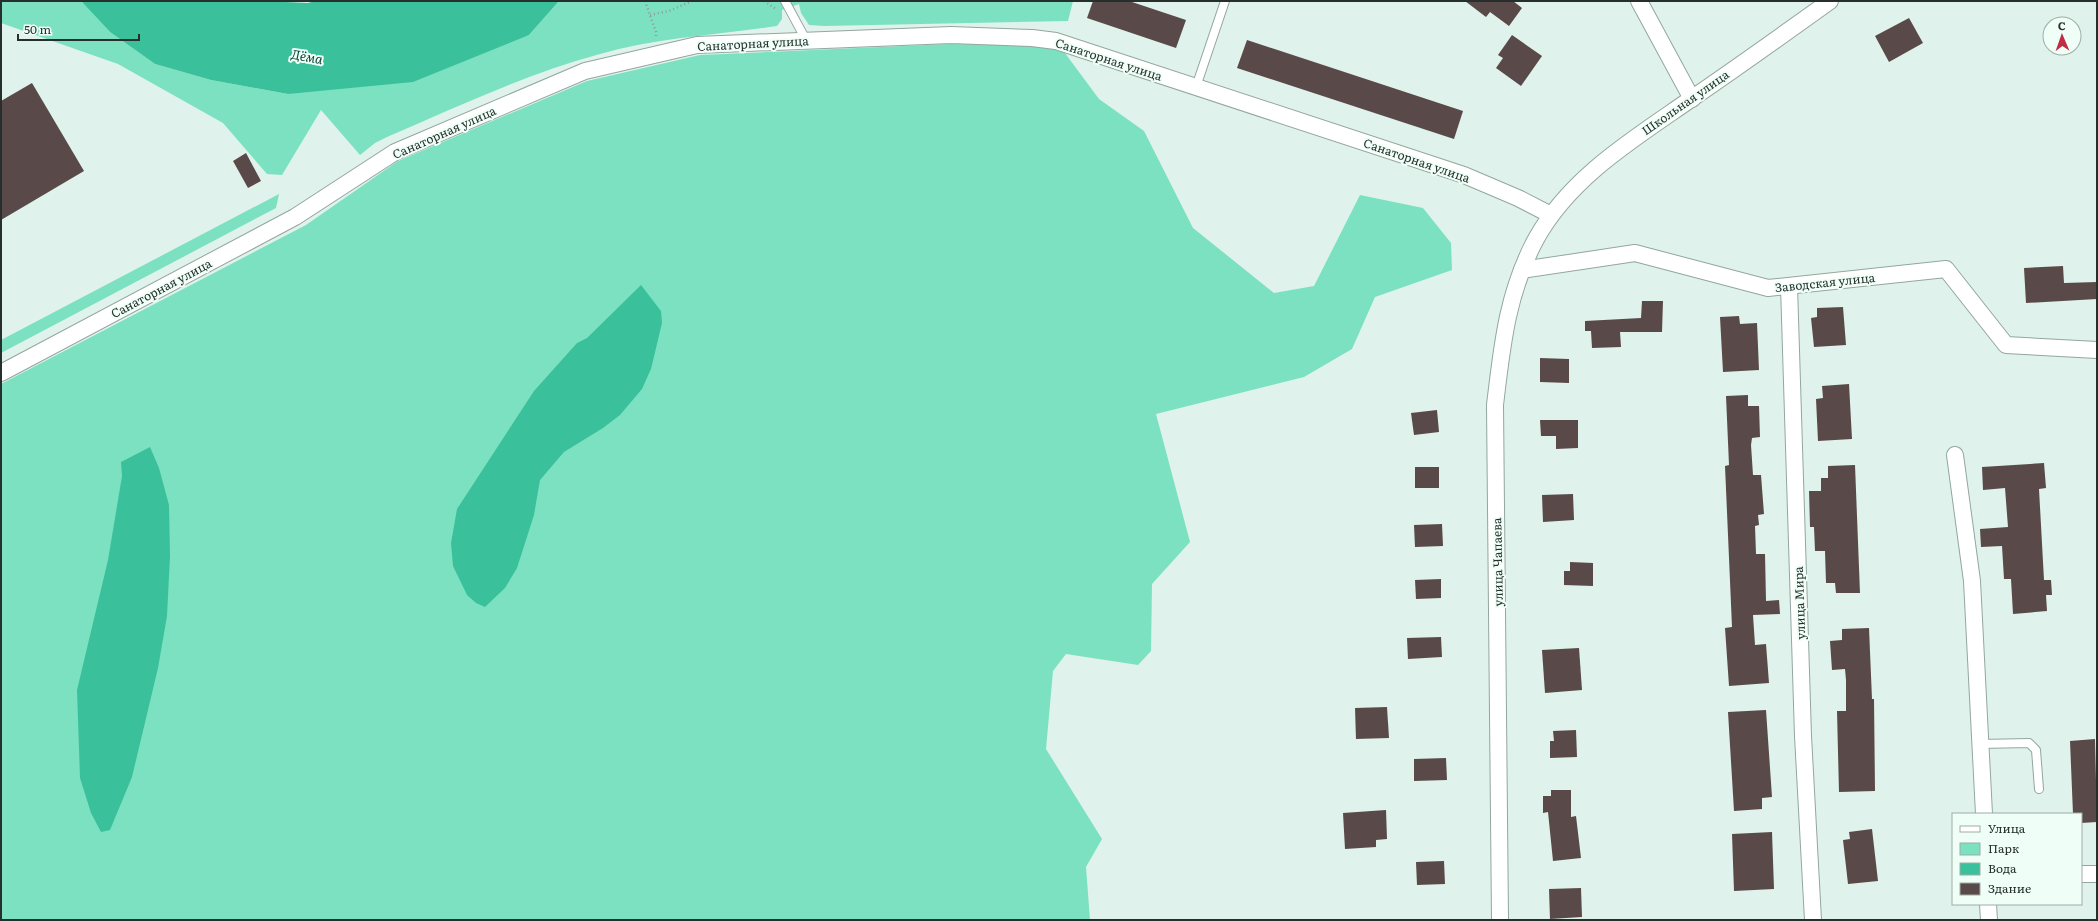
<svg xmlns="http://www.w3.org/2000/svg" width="2098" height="921" viewBox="0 0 2098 921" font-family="Literata,serif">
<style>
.green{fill:#7ce1c1}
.water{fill:#3bc09c}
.building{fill:#5a4949}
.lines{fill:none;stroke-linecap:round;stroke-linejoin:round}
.lane-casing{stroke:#93a69f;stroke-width:10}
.street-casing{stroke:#93a69f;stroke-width:18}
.path{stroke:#8e9c97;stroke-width:2.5;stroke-dasharray:1 3;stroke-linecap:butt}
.lane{stroke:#fff;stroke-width:8}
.street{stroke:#fff;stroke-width:16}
.labels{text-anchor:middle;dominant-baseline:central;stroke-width:4;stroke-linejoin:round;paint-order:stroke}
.street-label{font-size:12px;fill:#272f2c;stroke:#effff8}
.water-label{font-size:13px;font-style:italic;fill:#0e4637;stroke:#effff8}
</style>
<rect width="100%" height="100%" fill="#dff2eb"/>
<g class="green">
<path d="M1,1H81L110,32L155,64L211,80L288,94L529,35L559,1H1073L1068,21L824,26L809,25L801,13L799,4L782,10V19L777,26C717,35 657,38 600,54C526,74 457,107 387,137L375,143L360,155L321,110L282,175L267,174L223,123L118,64L1,23Z"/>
<polygon points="949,44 1059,45 1099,99 1144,131 1193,228 1274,293 1314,286 1360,195 1423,208 1451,243 1452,270 1375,297 1352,349 1304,377 1156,414 1190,542 1152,584 1151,651 1138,665 1066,654 1053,671 1046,749 1102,839 1086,867 1090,920 1,920 1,384 306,225 398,161 587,81 700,55"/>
<polygon points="279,194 276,208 1,353 1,340"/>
</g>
<g class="water">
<polygon points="81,1 263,1 308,3 315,1 559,1 529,35 413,82 288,94 211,80 155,64 110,32"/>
<polygon points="641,285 661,311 662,323 651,369 642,389 620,415 603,428 564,452 540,480 534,515 517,568 505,588 485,607 476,603 467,595 453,566 451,543 457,509 534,391 577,343 587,338"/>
<polygon points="150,447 159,468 169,505 170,556 167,616 158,668 132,777 110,830 101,832 91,813 80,778 77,690 108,560 122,476 121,462"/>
</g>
<g class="building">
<polygon points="1093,1 1129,1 1186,20 1176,48 1087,18"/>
<polygon points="1465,1 1513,1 1522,8 1509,26 1490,12 1486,17"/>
<polygon points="1909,18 1923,43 1889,62 1875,36"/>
<polygon points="1512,35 1542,56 1521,86 1496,68 1503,58 1498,55"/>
<polygon points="1247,40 1463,111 1454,139 1237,68"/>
<polygon points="32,83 84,171 1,220 1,101"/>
<polygon points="246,153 261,181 248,188 233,161"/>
<polygon points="2063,266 2064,283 2097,282 2097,299 2026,303 2024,268"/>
<polygon points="1642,301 1663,301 1662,332 1620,332 1621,347 1592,348 1591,331 1585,331 1585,321 1641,318"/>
<polygon points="1843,307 1846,345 1814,347 1811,318 1817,317 1817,308"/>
<polygon points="1739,316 1740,324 1757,323 1759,370 1723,372 1720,317"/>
<polygon points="1540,358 1569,359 1569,383 1540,382"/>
<polygon points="1849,384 1852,439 1818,441 1816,399 1823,398 1822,386"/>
<polygon points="1748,395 1748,406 1759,406 1760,437 1752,438 1751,445 1753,475 1761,475 1764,514 1758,515 1759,525 1755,526 1756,554 1765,554 1766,601 1779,600 1780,614 1753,615 1755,645 1766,644 1769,683 1729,686 1725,628 1732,627 1725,466 1729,465 1726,396"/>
<polygon points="1437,410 1439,432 1414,435 1411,413"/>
<polygon points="1540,420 1578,420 1578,448 1556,449 1556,436 1541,436"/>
<polygon points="2044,463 2046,488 2039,489 2044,580 2051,580 2052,595 2046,595 2047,611 2013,614 2011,579 2004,579 2002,546 1981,547 1980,529 2008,527 2005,488 1983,490 1982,467"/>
<polygon points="1855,465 1860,593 1836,593 1835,583 1826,583 1825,551 1815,551 1814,527 1810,527 1809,491 1821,491 1821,478 1828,478 1828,466"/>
<rect x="1415" y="467" width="24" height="21"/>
<polygon points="1573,494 1574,520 1543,522 1542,495"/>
<polygon points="1442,524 1443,546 1415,547 1414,525"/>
<polygon points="1570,562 1593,563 1593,586 1564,585 1564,571 1570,571"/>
<polygon points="1441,579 1441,598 1416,599 1415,580"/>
<polygon points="1869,628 1872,699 1874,699 1875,791 1839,792 1837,711 1846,711 1846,680 1845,669 1832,670 1830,641 1842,640 1842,629"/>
<polygon points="1441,637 1442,657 1408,659 1407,638"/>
<polygon points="1579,648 1582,690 1545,693 1542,650"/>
<polygon points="1387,707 1389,738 1356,739 1355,708"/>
<polygon points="1766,710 1772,797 1762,798 1762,809 1734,811 1728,712"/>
<polygon points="1576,730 1577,757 1550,758 1550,741 1554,741 1553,731"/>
<polygon points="2095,739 2097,822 2081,823 2081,814 2073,814 2070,741"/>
<polygon points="1446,758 1447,780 1414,781 1414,759"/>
<polygon points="1551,790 1571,790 1571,817 1576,816 1581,858 1553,861 1548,812 1543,813 1543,796 1551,796"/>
<polygon points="1386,810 1387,839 1376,840 1376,847 1345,849 1343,813"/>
<polygon points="1872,829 1878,881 1848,884 1843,840 1850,839 1849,832"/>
<polygon points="1772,832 1774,889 1734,891 1732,834"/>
<polygon points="1444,861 1445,884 1417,885 1416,862"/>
<polygon points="1581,888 1582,917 1550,919 1549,889"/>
</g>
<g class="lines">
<defs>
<g id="lane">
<polyline points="785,1 806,40"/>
<polyline points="1196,87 1225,1"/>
<polyline points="1980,744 2029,743 2036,750 2039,789"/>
</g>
<g id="street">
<polyline points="1639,1 1692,99"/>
<polyline points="1522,270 1635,253 1768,288 1946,269 2006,345 2097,350"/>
<polyline points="1789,286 1803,736 1813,920"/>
<polyline points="1,373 295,217 395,152 585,71 697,45 951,35 1032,38 1056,41 1464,175 1518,198 1551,215"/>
<polyline points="1955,455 1972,581 1984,814"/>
<polyline points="2081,874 2097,874"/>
<polyline points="1988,904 1989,920"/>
<path d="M1500,920L1495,405C1502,346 1507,293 1536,239C1570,177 1635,138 1691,99C1738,67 1784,34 1830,1"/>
</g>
</defs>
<use href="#lane" class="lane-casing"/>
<use href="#street" class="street-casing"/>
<g class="path">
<polyline points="645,1 656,32 656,38"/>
<polyline points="764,1 776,9"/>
<polyline points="650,15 669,11 692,1"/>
</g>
<use href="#lane" class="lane"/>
<use href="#street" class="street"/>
</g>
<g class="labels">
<g class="street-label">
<text transform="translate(753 43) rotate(-3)">Санаторная улица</text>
<text transform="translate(1109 59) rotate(18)">Санаторная улица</text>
<text transform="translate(1685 102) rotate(-35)">Школьная улица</text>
<text transform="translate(444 132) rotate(-24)">Санаторная улица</text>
<text transform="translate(1417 160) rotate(19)">Санаторная улица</text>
<text transform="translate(1825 282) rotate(-6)">Заводская улица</text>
<text transform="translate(161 288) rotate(-28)">Санаторная улица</text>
<text transform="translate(1497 562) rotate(-91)">улица Чапаева</text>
<text transform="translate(1799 603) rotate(-92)">улица Мира</text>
</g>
<g class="water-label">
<text transform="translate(307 56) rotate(10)">Дёма</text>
</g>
</g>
<rect width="2098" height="921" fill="none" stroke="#272f2c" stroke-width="4"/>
<rect x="1952" y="813" width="130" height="92" fill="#effff8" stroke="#9faca6"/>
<rect x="1960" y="826" width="20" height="6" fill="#ffffff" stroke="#9faca6"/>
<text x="1988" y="833" font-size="12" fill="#272f2c">Улица</text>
<rect x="1960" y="843" width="20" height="12" fill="#7ce1c1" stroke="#9faca6"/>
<text x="1988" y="853" font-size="12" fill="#272f2c">Парк</text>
<rect x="1960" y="863" width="20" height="12" fill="#3bc09c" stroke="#9faca6"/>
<text x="1988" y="873" font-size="12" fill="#272f2c">Вода</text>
<rect x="1960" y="883" width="20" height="12" fill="#5a4949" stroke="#9faca6"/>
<text x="1988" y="893" font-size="12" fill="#272f2c">Здание</text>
<g transform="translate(2062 36) rotate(358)"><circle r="19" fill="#effff8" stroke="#9faca6"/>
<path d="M0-3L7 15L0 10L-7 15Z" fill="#bf2e45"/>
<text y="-6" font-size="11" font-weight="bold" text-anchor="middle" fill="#272f2c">С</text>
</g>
<path d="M18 34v6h121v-6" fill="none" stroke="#272f2c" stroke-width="2"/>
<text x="24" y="34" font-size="12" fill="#272f2c" stroke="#effff8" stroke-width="3" paint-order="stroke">50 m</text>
</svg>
